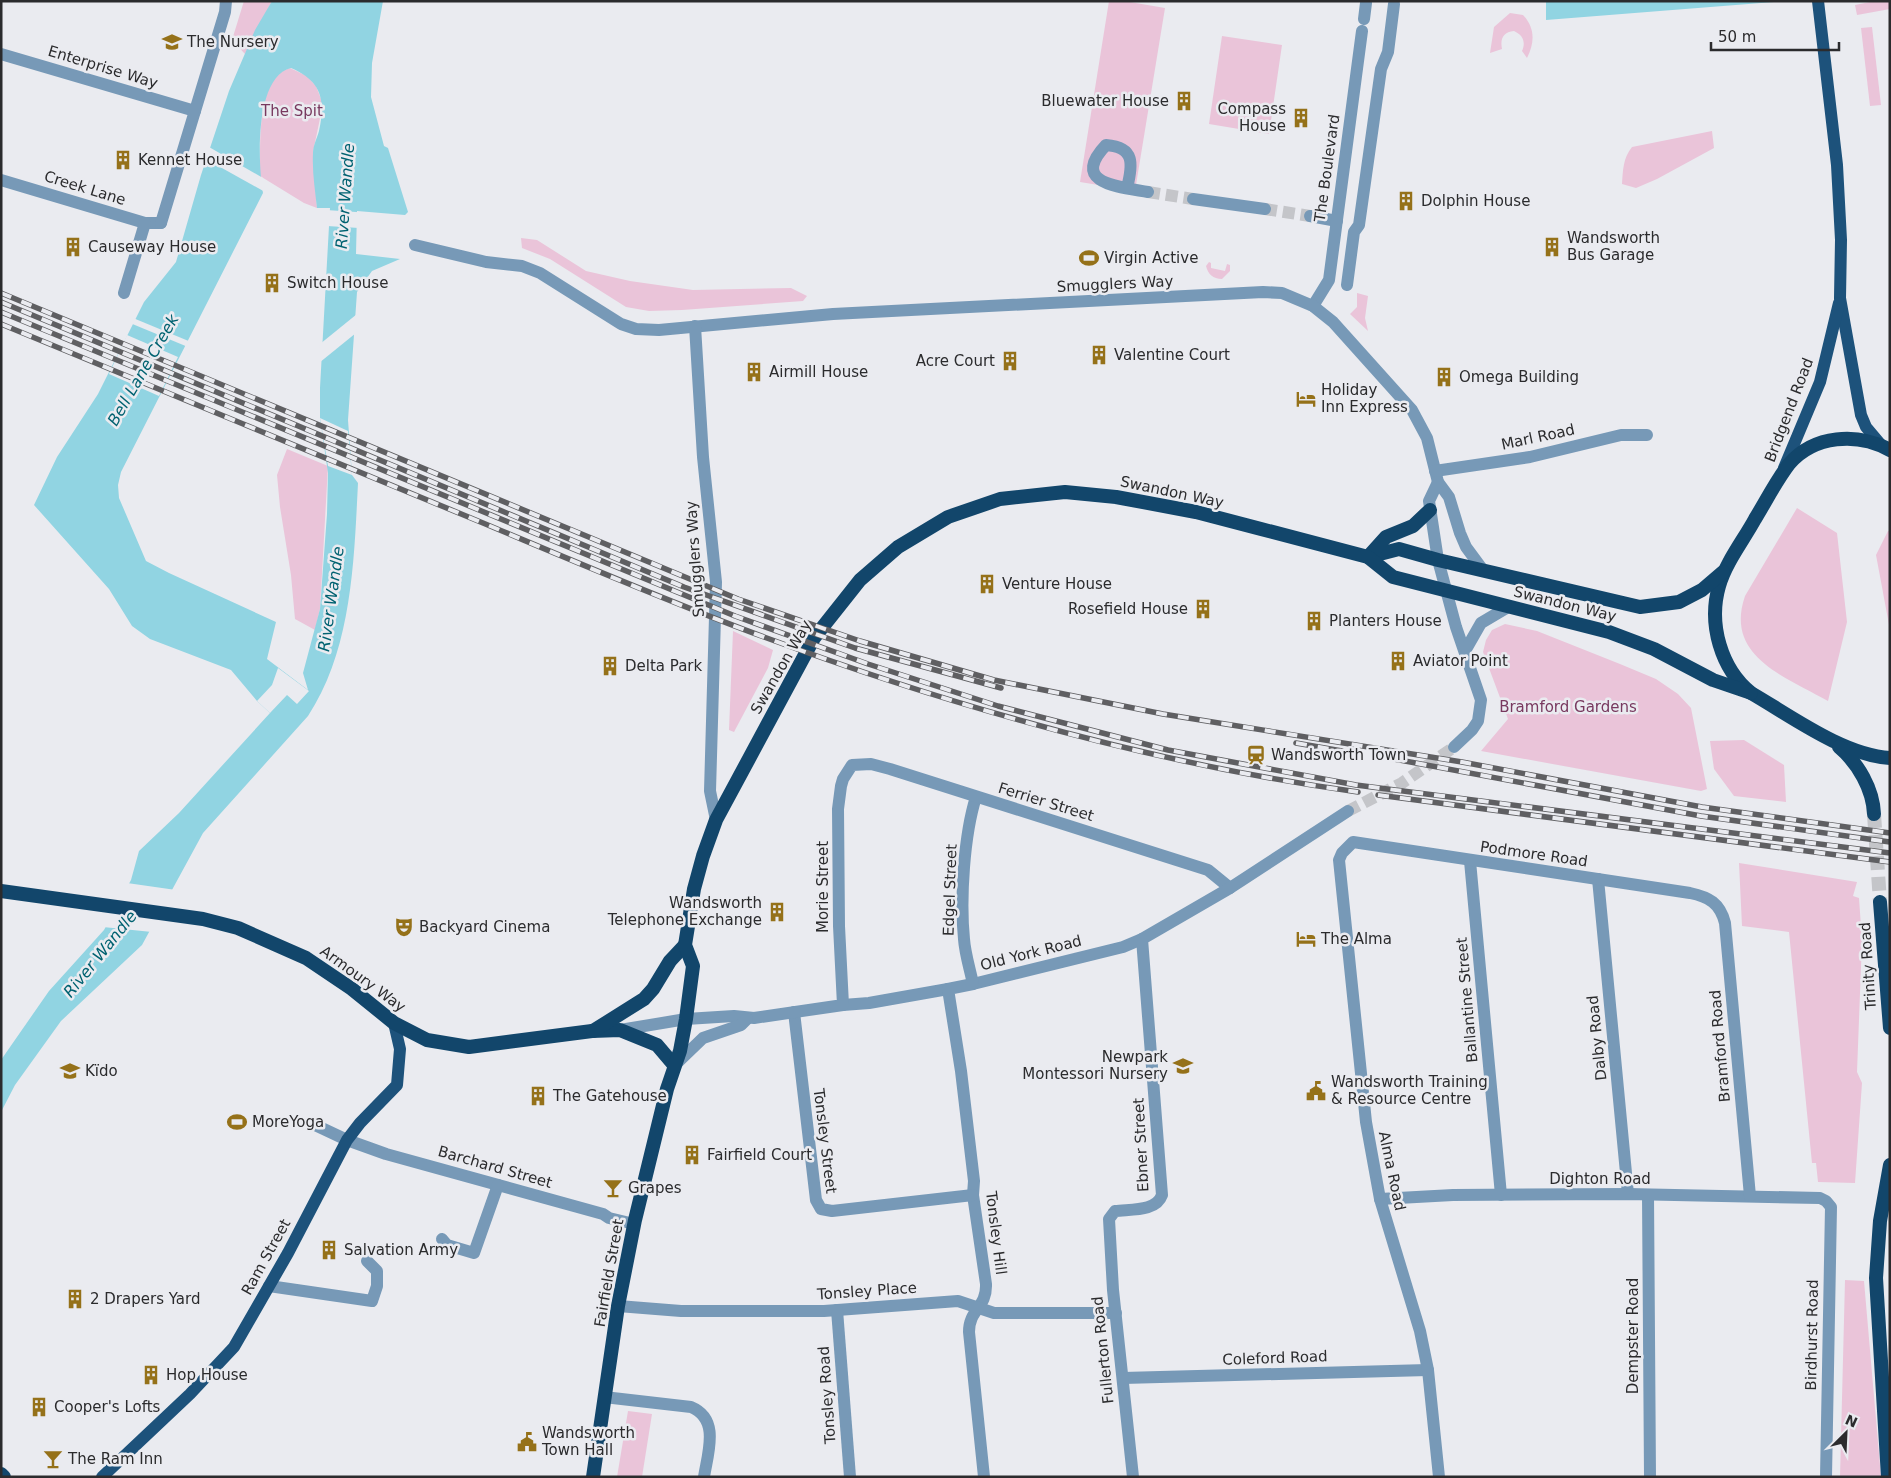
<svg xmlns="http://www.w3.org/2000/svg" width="1891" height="1478" viewBox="0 0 1891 1478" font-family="'DejaVu Sans',sans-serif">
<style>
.green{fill:#eac4d9}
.water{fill:#91d4e2;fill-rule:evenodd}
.pier{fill:#eaebf0}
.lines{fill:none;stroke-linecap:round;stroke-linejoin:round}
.pedestrian-tunnel{stroke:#c4c5c9;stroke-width:12;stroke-dasharray:12 6;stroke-linecap:butt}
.minor-tunnel{stroke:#c4c5c9;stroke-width:12;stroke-dasharray:12 6;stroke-linecap:butt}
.trunk-tunnel{stroke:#c4c5c9;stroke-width:14;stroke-dasharray:14 7;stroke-linecap:butt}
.pedestrian{stroke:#7799b7;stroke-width:12}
.minor{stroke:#7799b7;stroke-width:12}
.tertiary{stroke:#7799b7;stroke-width:12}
.primary{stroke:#1d527b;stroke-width:12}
.trunk{stroke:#12466b;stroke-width:14}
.rail-casing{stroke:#5f5f62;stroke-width:5.5}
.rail{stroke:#eaebf0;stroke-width:4;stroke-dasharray:11;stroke-linecap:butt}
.labels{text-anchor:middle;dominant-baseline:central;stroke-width:5;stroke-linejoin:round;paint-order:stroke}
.poi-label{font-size:15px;fill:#2b2b2d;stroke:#eaebf0;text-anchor:start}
.street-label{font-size:15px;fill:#2b2b2d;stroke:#eaebf0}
.park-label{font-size:15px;fill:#78395f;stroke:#eaebf0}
.water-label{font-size:16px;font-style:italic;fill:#006271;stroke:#eaebf0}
</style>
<rect width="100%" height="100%" fill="#eaebf0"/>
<g class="green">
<polygon points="244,1 272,1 245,54 232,40"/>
<polygon points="1109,1 1124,1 1165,8 1135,191 1080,182"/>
<polygon points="1875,1 1890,1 1890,9 1857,15 1855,5"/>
<path d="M1510,13L1523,15C1535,28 1535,42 1527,58L1522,51C1526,42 1523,35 1514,31C1503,32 1500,39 1502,49L1490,53L1494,27Z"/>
<polygon points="1872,27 1881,105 1870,106 1861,28"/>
<polygon points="1222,36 1282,45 1269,134 1209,124"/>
<path d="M290,68L307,76L316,86L323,104L313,152L317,208L304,203L260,176C261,149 255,77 290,68Z"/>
<path d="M1712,131L1714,148L1657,179L1636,188L1622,184C1623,170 1623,158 1632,147Z"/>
<polygon points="521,238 537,240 586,271 630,281 693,290 791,288 807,296 803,301 682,310 649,311 626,307 550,259 522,248"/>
<path d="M1209,262L1211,263V268L1225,271L1227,264L1230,265V271L1222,279C1213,279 1208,274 1206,266Z"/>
<polygon points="1357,293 1368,296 1365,318 1368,331 1350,314 1357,307"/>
<polygon points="287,449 328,466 320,609 315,630 295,619 291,575 280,507 277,475"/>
<path d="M1797,508L1837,533L1847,622L1828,701C1786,677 1724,657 1745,596Z"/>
<polygon points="1888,531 1890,531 1890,630 1876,555"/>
<polygon points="1505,624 1537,631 1620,664 1656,679 1678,694 1691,708 1707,789 1701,791 1481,751 1508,719 1483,652 1486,640 1492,630"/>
<polygon points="733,631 773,650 768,668 734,732 729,730"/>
<polygon points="1744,740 1784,765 1786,802 1734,796 1714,769 1710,741"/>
<polygon points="1739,863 1857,882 1853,896 1859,898 1862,941 1857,1072 1862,1083 1855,1183 1818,1182 1816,1163 1812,1163 1789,932 1742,926"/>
<polygon points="1845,1280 1864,1281 1881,1477 1840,1477"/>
<polygon points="628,1411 652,1414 642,1477 617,1477"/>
</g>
<g class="water">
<path d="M272,1H383L372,63L371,97L384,146L388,148L408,212L405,215L357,211L356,254L400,259L372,271L357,292L348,420L352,475L358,483C354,561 352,649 308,716L203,833L142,945L61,1021L15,1085L1,1112V1060L49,991L104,930L131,880L139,851L179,813L270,713L257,701L231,670L150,639L132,626L109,589L34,505L57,457L98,394L144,302L176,262L201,175L229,91L255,30ZM291,68C321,81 326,99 319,131C317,138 313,146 313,153C312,171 315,190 317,208H330L320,388V418L328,473L327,514L320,609L303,673L308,690L267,659L276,622L169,573L146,561L119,498L118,485L121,472L263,193C258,164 254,77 291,68Z"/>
<polygon points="1546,1 1786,1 1546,20"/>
</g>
<g class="pier">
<polygon points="209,147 263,178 265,192 204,158"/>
<polygon points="326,210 371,213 371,215 360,213 359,228 327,226"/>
<polygon points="357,314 356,333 319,363 320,344"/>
<polygon points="133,318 191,342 188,347 130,323"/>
<polygon points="127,335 178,357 159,396 109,374"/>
<polygon points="320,418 348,431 352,475 328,466"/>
<polygon points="278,668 309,691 297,704 287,695 270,713 257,701 272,685"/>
<polygon points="127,883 176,890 152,932 103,927"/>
</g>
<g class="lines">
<g class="pedestrian-tunnel">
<polyline points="1148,192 1193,199"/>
<polyline points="1265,209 1310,216"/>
</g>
<polyline class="minor-tunnel" points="1348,811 1402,783 1454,747"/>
<polyline class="trunk-tunnel" points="1874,814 1880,902"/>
<g class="pedestrian">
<polyline points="1364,19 1366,3"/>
<polyline points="1,180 145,223 161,223"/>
<path d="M1127,188C1133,164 1135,147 1106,145C1069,184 1120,187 1148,192"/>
<polyline points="1193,199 1265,209"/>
<polyline points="1310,216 1337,221"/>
<polyline points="1347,285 1354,232 1359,225 1381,69 1388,52 1394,4"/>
<polyline points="124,293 145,223"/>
<polyline points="1313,306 1329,280 1362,31"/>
<polyline points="973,984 1123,947 1142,939"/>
<polyline points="843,1005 869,1003 948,989"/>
<polyline points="313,1124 347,1140"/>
</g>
<g class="minor">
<polyline points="1,54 195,111"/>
<polyline points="161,223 225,12 226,1"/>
<polyline points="415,245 486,262 522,266 540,273 621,324 636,329 659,330 833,314 1263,292 1282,293 1313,306 1333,322 1412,410 1427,438 1438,482 1449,497 1460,533 1466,547 1483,570"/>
<polyline points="695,326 703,457 716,582 710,791 716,820"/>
<polyline points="1435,471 1530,457 1621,435 1647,435"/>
<polyline points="1438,482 1429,501 1438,560 1456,627 1481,700 1478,721 1472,730 1454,747"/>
<polyline points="1465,651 1481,623 1508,607"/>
<path d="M976,797C964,835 960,899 964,939C965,954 970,969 973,984L948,989L961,1071L974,1181L973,1195L986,1284C987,1308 969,1309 969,1332L984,1477"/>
<polyline points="1470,861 1501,1195"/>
<polyline points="1598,879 1628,1194"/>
<polyline points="794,1012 816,1200 821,1209 832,1211 973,1195"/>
<polyline points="686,1019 734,1016 754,1018 843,1005 839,926 838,809 841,786 843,779 852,765 871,764 890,769 1208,870 1230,888"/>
<polyline points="676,1064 703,1038 741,1025 747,1019"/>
<polyline points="347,1140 386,1154 603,1214 609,1218 634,1224"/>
<polyline points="1648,1195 1650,1477"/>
<polyline points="1380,1199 1453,1195 1628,1194 1820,1198 1826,1201 1831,1207 1826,1477"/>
<polyline points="442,1239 447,1245 474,1253 498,1185"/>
<polyline points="269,1286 372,1301 377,1286 377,1271 367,1261"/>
<polyline points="618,1306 681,1311 824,1311 958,1301 994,1313 1116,1313"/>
<polyline points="837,1310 850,1477"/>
<polyline points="1123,1378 1428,1370"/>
<path d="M604,1397L691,1407C720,1419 708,1452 704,1477"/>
<path d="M1133,1477L1113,1290L1109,1219L1115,1211C1131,1209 1156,1212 1162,1195L1142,939L1230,888L1348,811"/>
<path d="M1439,1477L1428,1370L1420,1331L1380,1199L1366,1122L1339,860L1342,853L1353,842L1690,893C1709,897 1720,903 1725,923L1750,1196"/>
</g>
<polyline class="tertiary" points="620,1030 686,1019"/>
<g class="primary">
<polyline points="1818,1 1837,165 1841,240 1840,298 1861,415 1866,427 1882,446"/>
<polyline points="1784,468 1820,382 1839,303"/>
<polyline points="102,1477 190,1394 234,1347 288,1253 347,1140 360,1123 397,1085 400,1049 394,1023"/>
</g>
<g class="trunk">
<path d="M1890,450C1857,432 1814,435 1789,464C1776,481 1766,501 1755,519C1743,541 1726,562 1719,586C1708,624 1721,669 1751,693C1791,716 1843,755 1890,758"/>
<polyline points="1368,557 1399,549 1438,560 1640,607 1679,602 1702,590 1723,572"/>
<polyline points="1368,557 1386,537 1413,526 1430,510"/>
<path d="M1839,747C1858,763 1873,789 1874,814"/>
<polyline points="1,891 203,919 238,928 306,958 352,989 394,1023 427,1040 469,1047 592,1031 620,1030 657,1045 674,1065"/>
<polyline points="1880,902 1890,1028"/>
<polyline points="593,1031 644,999 653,989 670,961 685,945"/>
<polyline points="1,1474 4,1477"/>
<polyline points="593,1477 618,1306 635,1220 667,1089 680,1051 686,1019 693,966 685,945 694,889 703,856 716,820 814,638 860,580 898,547 948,517 1000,499 1065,492 1116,497 1196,512 1261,529 1368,557 1393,577 1609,632 1654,649 1713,680 1751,693"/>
<polyline points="1888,1477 1876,1278 1880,1221 1890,1165"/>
</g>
<defs>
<g id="rail">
<polyline points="1,293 738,599 860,641 994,680 1163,714 1462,762 1702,807 1890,833"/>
<polyline points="1,302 684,587 855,648 1001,688"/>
<polyline points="1,312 735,616 868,664 998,706 1168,750 1356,785 1890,853"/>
<path d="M1,324C162,390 322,457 483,523C576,562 669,602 764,637C957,708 1155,764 1358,792"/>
<polyline points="1296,743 1342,751"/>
<polyline points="1394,759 1701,816 1890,842"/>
<polyline points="1378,795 1890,862"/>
</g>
</defs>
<use href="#rail" class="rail-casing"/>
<use href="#rail" class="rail"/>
</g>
<defs>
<symbol id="school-bare" viewBox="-9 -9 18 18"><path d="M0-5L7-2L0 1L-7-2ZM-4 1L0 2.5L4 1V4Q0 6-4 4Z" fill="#957119" stroke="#eaebf0" stroke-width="2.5" paint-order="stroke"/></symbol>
<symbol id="building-bare" viewBox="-9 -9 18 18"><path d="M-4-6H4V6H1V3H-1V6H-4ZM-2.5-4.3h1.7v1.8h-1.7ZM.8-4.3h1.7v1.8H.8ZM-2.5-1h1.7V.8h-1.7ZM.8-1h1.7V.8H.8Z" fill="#957119" stroke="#eaebf0" stroke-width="2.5" paint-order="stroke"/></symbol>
<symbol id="stadium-bare" viewBox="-9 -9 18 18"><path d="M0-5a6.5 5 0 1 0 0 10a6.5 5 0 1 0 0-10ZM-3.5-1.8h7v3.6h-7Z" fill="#957119" stroke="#eaebf0" stroke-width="2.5" paint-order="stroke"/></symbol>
<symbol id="hotel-bare" viewBox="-9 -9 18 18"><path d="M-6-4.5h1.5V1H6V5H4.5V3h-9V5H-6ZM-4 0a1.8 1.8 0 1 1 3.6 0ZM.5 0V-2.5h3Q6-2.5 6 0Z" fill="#957119" stroke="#eaebf0" stroke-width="2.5" paint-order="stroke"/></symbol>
<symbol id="station-bare" viewBox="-9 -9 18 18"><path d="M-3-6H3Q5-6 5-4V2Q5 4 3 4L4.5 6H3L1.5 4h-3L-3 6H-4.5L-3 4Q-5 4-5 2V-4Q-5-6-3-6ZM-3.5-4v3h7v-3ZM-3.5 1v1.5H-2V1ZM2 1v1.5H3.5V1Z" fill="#957119" stroke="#eaebf0" stroke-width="2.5" paint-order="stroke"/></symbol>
<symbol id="theatre-bare" viewBox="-9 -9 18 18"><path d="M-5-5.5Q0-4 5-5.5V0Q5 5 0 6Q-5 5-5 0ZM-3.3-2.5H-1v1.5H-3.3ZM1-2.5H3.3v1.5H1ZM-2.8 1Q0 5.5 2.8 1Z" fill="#957119" stroke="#eaebf0" stroke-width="2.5" paint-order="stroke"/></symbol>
<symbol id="civic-bare" viewBox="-9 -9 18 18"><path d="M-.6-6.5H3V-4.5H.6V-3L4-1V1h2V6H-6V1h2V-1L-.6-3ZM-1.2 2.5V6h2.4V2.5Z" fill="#957119" stroke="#eaebf0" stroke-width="2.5" paint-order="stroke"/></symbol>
<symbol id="bar-bare" viewBox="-9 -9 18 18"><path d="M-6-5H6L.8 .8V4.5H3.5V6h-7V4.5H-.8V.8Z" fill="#957119" stroke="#eaebf0" stroke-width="2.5" paint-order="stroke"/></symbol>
</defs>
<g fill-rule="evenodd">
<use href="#school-bare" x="158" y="28" width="28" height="28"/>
<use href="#building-bare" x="1170" y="87" width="28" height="28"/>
<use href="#building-bare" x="1287" y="104" width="28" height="28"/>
<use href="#building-bare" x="109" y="146" width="28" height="28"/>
<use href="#building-bare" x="1392" y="187" width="28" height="28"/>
<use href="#building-bare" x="59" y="233" width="28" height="28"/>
<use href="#building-bare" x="1538" y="233" width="28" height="28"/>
<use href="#stadium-bare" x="1075" y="244" width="28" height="28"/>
<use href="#building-bare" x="258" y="269" width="28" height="28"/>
<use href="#building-bare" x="1085" y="341" width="28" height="28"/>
<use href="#building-bare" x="996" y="347" width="28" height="28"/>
<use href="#building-bare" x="740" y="358" width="28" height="28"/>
<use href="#building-bare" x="1430" y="363" width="28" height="28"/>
<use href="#hotel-bare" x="1292" y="385" width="28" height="28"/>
<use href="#building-bare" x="973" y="570" width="28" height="28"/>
<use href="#building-bare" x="1189" y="595" width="28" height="28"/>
<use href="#building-bare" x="1300" y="607" width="28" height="28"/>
<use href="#building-bare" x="1384" y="647" width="28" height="28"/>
<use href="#building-bare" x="596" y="652" width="28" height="28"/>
<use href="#station-bare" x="1242" y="741" width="28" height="28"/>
<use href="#building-bare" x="763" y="898" width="28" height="28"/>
<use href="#theatre-bare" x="390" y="913" width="28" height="28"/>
<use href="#hotel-bare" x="1292" y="925" width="28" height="28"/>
<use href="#school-bare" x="1169" y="1052" width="28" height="28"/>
<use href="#school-bare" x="56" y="1057" width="28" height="28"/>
<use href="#civic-bare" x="1302" y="1077" width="28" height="28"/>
<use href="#building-bare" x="524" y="1082" width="28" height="28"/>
<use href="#stadium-bare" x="223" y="1108" width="28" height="28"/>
<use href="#building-bare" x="678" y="1141" width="28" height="28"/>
<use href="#bar-bare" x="599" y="1174" width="28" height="28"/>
<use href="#building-bare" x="315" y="1236" width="28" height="28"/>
<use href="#building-bare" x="61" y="1285" width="28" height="28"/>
<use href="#building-bare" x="137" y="1361" width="28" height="28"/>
<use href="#building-bare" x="25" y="1393" width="28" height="28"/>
<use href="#civic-bare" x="513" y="1428" width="28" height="28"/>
<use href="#bar-bare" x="39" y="1445" width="28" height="28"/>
</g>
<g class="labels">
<g class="poi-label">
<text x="187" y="42">The Nursery</text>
<text x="1169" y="101" text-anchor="end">Bluewater House</text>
<text x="1286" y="109" text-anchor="end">Compass<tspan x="1286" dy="17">House</tspan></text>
<text x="138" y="160">Kennet House</text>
<text x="1421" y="201">Dolphin House</text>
<text x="1567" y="238">Wandsworth<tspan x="1567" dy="17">Bus Garage</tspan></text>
<text x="88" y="247">Causeway House</text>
<text x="1104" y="258">Virgin Active</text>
<text x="287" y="283">Switch House</text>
<text x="1114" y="355">Valentine Court</text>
<text x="995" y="361" text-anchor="end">Acre Court</text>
<text x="769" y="372">Airmill House</text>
<text x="1459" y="377">Omega Building</text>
<text x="1321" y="390">Holiday<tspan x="1321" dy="17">Inn Express</tspan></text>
<text x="1002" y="584">Venture House</text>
<text x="1188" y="609" text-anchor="end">Rosefield House</text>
<text x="1329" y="621">Planters House</text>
<text x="1413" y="661">Aviator Point</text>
<text x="625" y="666">Delta Park</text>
<text x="1271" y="755">Wandsworth Town</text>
<text x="762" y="903" text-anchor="end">Wandsworth<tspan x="762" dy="17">Telephone Exchange</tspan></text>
<text x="419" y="927">Backyard Cinema</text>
<text x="1321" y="939">The Alma</text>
<text x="1168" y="1057" text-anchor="end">Newpark<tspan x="1168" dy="17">Montessori Nursery</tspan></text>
<text x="85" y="1071">Kïdo</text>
<text x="1331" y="1082">Wandsworth Training<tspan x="1331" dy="17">&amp; Resource Centre</tspan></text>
<text x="553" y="1096">The Gatehouse</text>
<text x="252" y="1122">MoreYoga</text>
<text x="707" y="1155">Fairfield Court</text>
<text x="628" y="1188">Grapes</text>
<text x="344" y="1250">Salvation Army</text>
<text x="90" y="1299">2 Drapers Yard</text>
<text x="166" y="1375">Hop House</text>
<text x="54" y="1407">Cooper's Lofts</text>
<text x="542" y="1433">Wandsworth<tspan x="542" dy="17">Town Hall</tspan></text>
<text x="68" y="1459">The Ram Inn</text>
</g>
<g class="street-label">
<text transform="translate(103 67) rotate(17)">Enterprise Way</text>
<text transform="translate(1327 168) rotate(-82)">The Boulevard</text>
<text transform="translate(85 188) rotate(17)">Creek Lane</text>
<text transform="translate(1115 284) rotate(-3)">Smugglers Way</text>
<text transform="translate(1789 410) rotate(-69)">Bridgend Road</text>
<text transform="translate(1538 437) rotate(-12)">Marl Road</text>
<text transform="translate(1172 492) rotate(12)">Swandon Way</text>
<text transform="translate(695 559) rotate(-94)">Smugglers Way</text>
<text transform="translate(1565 604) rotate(14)">Swandon Way</text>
<text transform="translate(781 667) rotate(-60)">Swandon Way</text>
<text transform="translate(1046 802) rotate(17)">Ferrier Street</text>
<text transform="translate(1534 854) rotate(8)">Podmore Road</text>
<text transform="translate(823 887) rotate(-90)">Morie Street</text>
<text transform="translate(950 890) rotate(-88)">Edgel Street</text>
<text transform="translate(1031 953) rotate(-14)">Old York Road</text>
<text transform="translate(1868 966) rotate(-94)">Trinity Road</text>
<text transform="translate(363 979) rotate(36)">Armoury Way</text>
<text transform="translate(1467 1000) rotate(-95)">Ballantine Street</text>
<text transform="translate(1597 1038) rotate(-96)">Dalby Road</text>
<text transform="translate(1720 1046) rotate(-95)">Bramford Road</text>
<text transform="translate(825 1141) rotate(83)">Tonsley Street</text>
<text transform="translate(1141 1145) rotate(-93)">Ebner Street</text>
<text transform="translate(495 1167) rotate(16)">Barchard Street</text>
<text transform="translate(1392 1171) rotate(78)">Alma Road</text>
<text x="1600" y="1179">Dighton Road</text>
<text transform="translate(996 1233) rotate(83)">Tonsley Hill</text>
<text transform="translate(266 1257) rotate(-61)">Ram Street</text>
<text transform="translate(609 1273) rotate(-80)">Fairfield Street</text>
<text transform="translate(867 1291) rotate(-4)">Tonsley Place</text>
<text transform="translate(1812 1335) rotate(-89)">Birdhurst Road</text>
<text transform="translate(1633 1336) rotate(-90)">Dempster Road</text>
<text transform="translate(1103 1350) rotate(-96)">Fullerton Road</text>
<text transform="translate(1275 1358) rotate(-2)">Coleford Road</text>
<text transform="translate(827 1395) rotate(-94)">Tonsley Road</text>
</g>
<g class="park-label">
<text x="292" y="111">The Spit</text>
<text x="1568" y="707">Bramford Gardens</text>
</g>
<g class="water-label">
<text transform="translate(345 196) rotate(-86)">River Wandle</text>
<text transform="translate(143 370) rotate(-60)">Bell Lane Creek</text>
<text transform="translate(331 599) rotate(-82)">River Wandle</text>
<text transform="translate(100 954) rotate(-51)">River Wandle</text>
</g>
</g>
<rect width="1891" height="1478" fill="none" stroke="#2b2b2d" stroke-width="5"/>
<g transform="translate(1846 1433) rotate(24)" stroke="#eaebf0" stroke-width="4" paint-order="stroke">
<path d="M0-4L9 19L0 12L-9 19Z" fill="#2b2b2d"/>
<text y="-8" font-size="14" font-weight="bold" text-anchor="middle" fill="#2b2b2d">N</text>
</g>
<path d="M1711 42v8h128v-8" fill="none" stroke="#2b2b2d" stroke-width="2.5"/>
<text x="1718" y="42" font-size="15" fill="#2b2b2d" stroke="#eaebf0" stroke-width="4" paint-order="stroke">50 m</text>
</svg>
